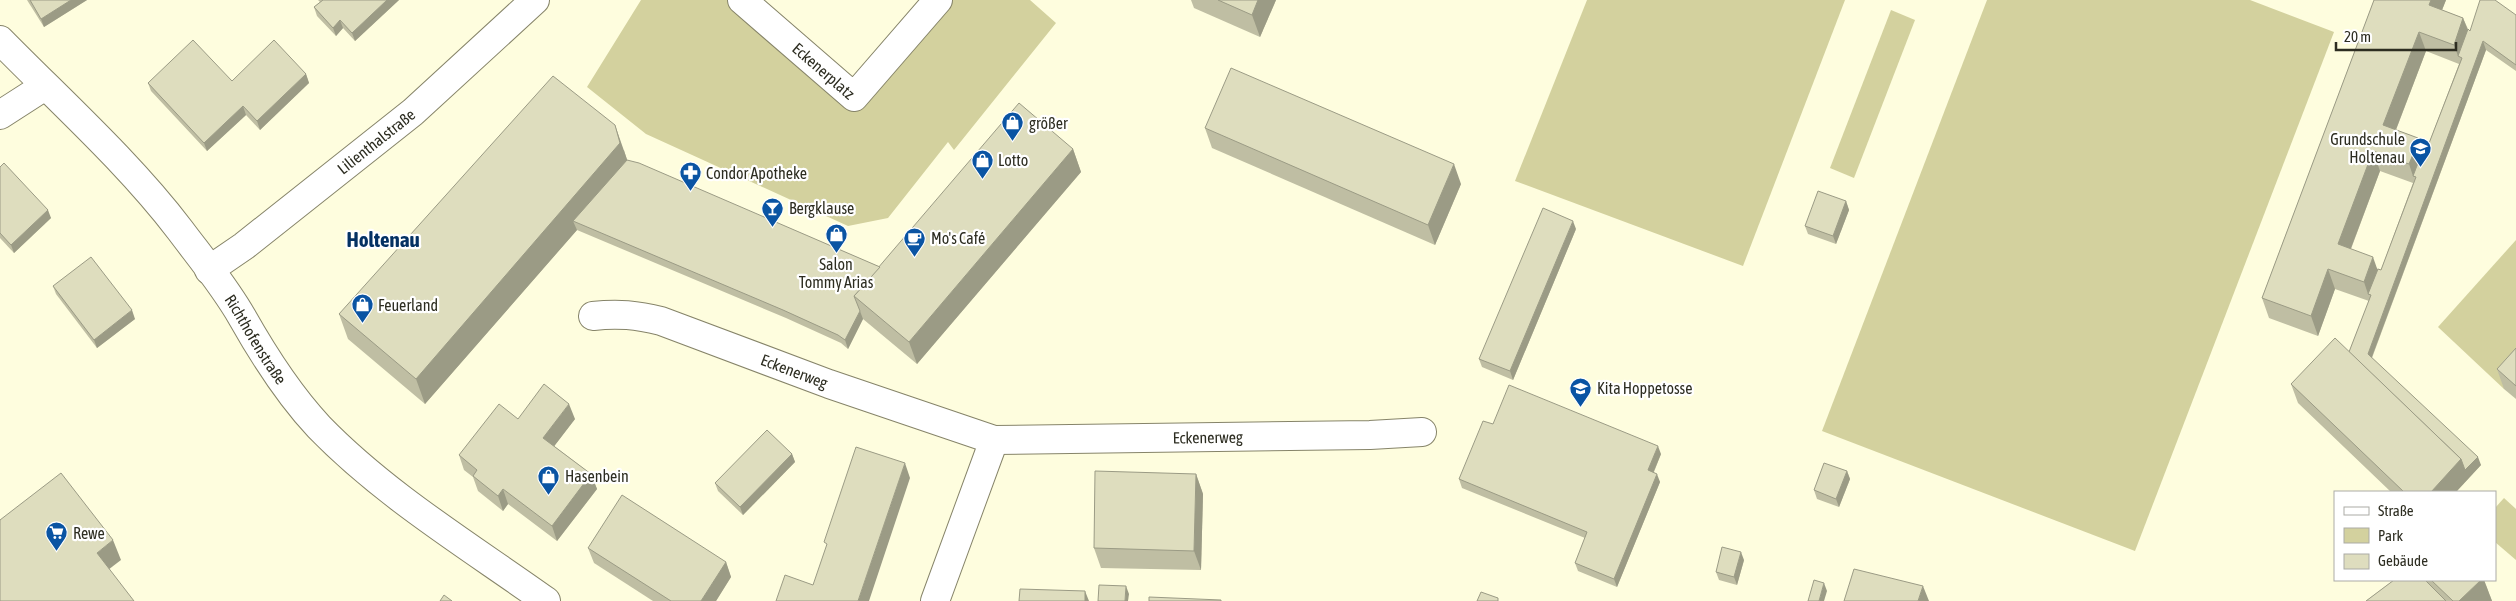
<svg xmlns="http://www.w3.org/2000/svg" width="2516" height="601" viewBox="0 0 2516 601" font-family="'Asap Condensed',sans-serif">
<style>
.green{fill:#d3d19e}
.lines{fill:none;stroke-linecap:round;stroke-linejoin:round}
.pedestrian-casing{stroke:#868469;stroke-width:30}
.minor-casing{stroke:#868469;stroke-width:30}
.pedestrian{stroke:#fff;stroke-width:28}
.minor{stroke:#fff;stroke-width:28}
.wall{fill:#bfbea3;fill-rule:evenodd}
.shaded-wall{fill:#9b9b85}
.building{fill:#deddbe;stroke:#9b9b85}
.labels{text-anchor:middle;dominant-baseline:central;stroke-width:4.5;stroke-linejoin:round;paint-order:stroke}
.street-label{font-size:16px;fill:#2d2d21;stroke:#fff}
.poi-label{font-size:16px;fill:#2d2d21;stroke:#fff;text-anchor:start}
.district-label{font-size:21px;font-weight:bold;fill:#043163;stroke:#fff}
</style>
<rect width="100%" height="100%" fill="#fefdde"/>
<g class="green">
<polygon points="641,0 742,0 854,97 938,0 1030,0 1056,23 954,150 948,142 888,218 848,226 646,134 587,87"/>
<polygon points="1587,0 1845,0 1743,266 1515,181"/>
<polygon points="1987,0 2250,0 2334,32 2135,551 1822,431"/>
<polygon points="1891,10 1915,20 1854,178 1830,168"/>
<polygon points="2516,240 2516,376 2504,389 2438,327"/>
<polygon points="2504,498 2516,509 2516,560 2495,542 2495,508"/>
</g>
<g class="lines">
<defs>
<g id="pedestrian">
<path id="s1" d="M742,0L854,97L938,0"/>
</g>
<g id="minor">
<path id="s2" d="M0,40C60,101 129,163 180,230C201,258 225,287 242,317C264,356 289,395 319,427C385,495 469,546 546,601"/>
<polyline points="0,115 45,86"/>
<path id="s3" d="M209,270L244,246L413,112L535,0"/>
<path id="s4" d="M593,316C618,313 637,315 661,321L829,384L994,440L1370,435L1422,432"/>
<polyline points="935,601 994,440"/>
</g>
</defs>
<use href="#pedestrian" class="pedestrian-casing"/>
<use href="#minor" class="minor-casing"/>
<use href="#pedestrian" class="pedestrian"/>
<use href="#minor" class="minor"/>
</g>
<g class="wall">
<polygon points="27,0 87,0 44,27"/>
<polygon points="318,0 399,0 355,41 343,28 336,36 317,16 314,7 320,2"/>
<polygon points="1191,0 1276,0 1260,37 1194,8"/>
<path d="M2374,0H2446L2442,10L2463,18L2468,29L2470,31L2516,15V71L2486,50L2372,358L2481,465L2456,492H2391L2298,403L2291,384L2349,352L2369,301L2335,289L2318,336L2269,318L2262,298ZM2426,51L2459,64L2426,151L2423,150L2418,138L2396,130ZM2380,171L2413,183L2381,270L2378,269L2351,249Z"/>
<polygon points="306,74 309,83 260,130 246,115 207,151 151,91 148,83 232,81"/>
<polygon points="1205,128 1461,184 1435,245 1212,148"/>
<polygon points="1073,149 1081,172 917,364 863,319 848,349 841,343 786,318 577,230 425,404 348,339 339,314 624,150 627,160 880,267"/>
<polygon points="0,167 51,218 14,253 0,238"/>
<polygon points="1846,201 1849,210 1836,244 1808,234 1805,226"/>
<polygon points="1576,229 1513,380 1482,367 1479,359"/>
<polygon points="53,286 135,319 97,348 56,294"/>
<polygon points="2516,348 2516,399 2504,389 2497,369"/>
<polygon points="518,419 575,419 554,446 591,474 597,489 557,541 508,504 503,511 478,491 473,477 464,470 459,455"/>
<polygon points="1493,424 1661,454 1654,472 1660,482 1617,587 1578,571 1575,563 1585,538 1462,488 1459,479"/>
<polygon points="792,454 795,462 743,515 718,491 715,483"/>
<polygon points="1847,471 1850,479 1839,507 1817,499 1814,490"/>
<polygon points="1196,474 1203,494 1201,570 1101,568 1094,548"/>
<polygon points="588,548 726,562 731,577 716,601 653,601 594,563"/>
<polygon points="1744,560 1737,585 1719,580 1716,572"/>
<polygon points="2394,580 2484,580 2492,601 2366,601"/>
</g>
<g class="shaded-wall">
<polygon points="71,0 87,0 44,27 41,19"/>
<polygon points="387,0 399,0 355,41 352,33"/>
<polygon points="1258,0 1276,0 1260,37 1252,15"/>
<polygon points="2431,0 2446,0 2436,25 2429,5"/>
<polygon points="2463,18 2471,38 2462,58 2458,56 2454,45"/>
<polygon points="340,20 343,28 336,36 333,28"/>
<polygon points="2419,32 2426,51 2390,145 2383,125"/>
<polygon points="2483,41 2486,50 2370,362 2368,354"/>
<polygon points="306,74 309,83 260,130 257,121"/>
<polygon points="243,106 246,115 207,151 204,143"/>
<polygon points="615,125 630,168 573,221 577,230 425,404 416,379"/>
<polygon points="2418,138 2426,158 2416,177 2413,176 2409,164"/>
<polygon points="1073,149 1081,172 917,364 909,342"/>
<polygon points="2373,151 2380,171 2345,264 2338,244"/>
<polygon points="1454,164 1461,184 1435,245 1428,225"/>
<polygon points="1846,201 1849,210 1836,244 1833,236"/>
<polygon points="48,210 51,218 14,253 11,245"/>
<polygon points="1573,221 1576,229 1513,380 1510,371"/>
<polygon points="2373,257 2380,277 2371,295 2368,294 2364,282"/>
<polygon points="2328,269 2335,289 2318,336 2311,316"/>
<polygon points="132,310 135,319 97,348 94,340"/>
<polygon points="860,311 863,319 848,349 845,340"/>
<polygon points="569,404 575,419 549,453 543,438"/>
<polygon points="1658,446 1661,454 1651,478 1648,470"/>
<polygon points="792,454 795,462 743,515 740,507"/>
<polygon points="2478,457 2481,465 2456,492 2431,492 2461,459"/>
<polygon points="905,463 910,478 869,601 858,601"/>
<polygon points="1847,471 1850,479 1839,507 1836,499"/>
<polygon points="591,474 597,489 557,541 552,526"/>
<polygon points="1196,474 1203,494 1201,570 1194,551"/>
<polygon points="1657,474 1660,482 1617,587 1614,579"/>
<polygon points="503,489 508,504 503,511 498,496"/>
<polygon points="113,540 121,560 104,573 97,553"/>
<polygon points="1741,552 1744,560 1737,585 1734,577"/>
<polygon points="726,562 731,577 716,601 701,601"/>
<polygon points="2481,580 2484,580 2492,601 2459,601"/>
<polygon points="1824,583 1827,591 1824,601 1819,601"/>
<polygon points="1126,586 1129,594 1128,601 1125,601"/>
<polygon points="1923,586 1929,601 1918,601"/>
<polygon points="1085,591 1089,601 1085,601"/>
</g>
<g class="building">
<polygon points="30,0 71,0 41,19"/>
<polygon points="323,0 387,0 352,33 340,20 333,28 314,7"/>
<polygon points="1218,0 1258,0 1252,15"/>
<polygon points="2374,0 2431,0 2429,5 2463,18 2454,45 2419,32 2383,125 2418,138 2414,152 2409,164 2373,151 2338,244 2373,257 2364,282 2328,269 2311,316 2262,298"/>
<polygon points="2480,0 2495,0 2516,15 2516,65 2483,41 2368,354 2478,457 2465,470 2461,459 2349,352 2371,295 2368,294 2378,269 2381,270 2416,177 2413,176 2423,150 2426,151 2462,58 2458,56 2468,29 2470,31"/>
<polygon points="193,40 232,81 274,40 306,74 257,121 243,106 204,143 148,83"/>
<polygon points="1231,68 1454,164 1428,225 1205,128"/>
<polygon points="553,76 615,125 620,143 416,379 339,314"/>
<polygon points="1019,103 1073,149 909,342 854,296"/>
<polygon points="627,160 639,163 880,267 854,296 860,311 845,340 838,335 783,310 573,221"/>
<polygon points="4,163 48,210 11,245 0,233 0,167"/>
<polygon points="1818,191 1846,201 1833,236 1805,226"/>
<polygon points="1543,208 1573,221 1510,371 1479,359"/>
<polygon points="91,257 132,310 94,340 53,286"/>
<polygon points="2335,338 2461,459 2431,492 2404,492 2291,384"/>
<polygon points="2516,348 2516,386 2497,369"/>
<polygon points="544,384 569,404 543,438 591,474 552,526 503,489 498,496 473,476 477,470 459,455 499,404 518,419"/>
<polygon points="1509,385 1658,446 1648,470 1657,474 1614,579 1575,563 1587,532 1459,479 1483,421 1493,424"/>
<polygon points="767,430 792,454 740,507 715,483"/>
<polygon points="856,447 905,463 858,601 776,601 785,575 813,585 827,544 824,542"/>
<polygon points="1824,463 1847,471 1836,499 1814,490"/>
<polygon points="1095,471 1196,474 1194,551 1094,548"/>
<polygon points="61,473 113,540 97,553 134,601 0,601 0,520"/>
<polygon points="622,495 726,562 701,601 671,601 588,548"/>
<polygon points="1722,547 1741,552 1734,577 1716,572"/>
<polygon points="1854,569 1923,586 1918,601 1844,601"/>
<polygon points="1814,580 1824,583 1819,601 1808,601"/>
<polygon points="2394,580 2425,580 2446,601 2366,601"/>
<polygon points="2431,580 2481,580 2459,601 2453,601"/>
<polygon points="1099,585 1126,586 1125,601 1098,601"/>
<polygon points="1020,589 1085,591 1085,601 1019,601"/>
<polygon points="1481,592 1498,598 1498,601 1477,601"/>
<polygon points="444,595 452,601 440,601"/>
<polygon points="1149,597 1221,600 1221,601 1149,601"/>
</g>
<defs>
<symbol id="shop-pin" viewBox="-11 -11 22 30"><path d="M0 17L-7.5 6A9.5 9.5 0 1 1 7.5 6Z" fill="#0a54a3" stroke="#fff"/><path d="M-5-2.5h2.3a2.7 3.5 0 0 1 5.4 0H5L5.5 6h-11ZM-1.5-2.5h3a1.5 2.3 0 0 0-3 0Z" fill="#fff"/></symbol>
<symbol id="school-pin" viewBox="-11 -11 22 30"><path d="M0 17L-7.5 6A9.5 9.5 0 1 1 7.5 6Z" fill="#0a54a3" stroke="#fff"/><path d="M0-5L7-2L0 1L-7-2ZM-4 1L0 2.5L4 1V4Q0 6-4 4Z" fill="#fff"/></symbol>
<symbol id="pharmacy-pin" viewBox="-11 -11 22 30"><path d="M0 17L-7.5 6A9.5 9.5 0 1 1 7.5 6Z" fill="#0a54a3" stroke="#fff"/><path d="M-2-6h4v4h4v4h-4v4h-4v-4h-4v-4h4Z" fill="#fff"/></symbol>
<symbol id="bar-pin" viewBox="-11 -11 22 30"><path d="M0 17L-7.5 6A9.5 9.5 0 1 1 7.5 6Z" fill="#0a54a3" stroke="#fff"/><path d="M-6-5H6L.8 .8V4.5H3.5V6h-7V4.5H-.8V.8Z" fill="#fff"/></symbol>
<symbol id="cafe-pin" viewBox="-11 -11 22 30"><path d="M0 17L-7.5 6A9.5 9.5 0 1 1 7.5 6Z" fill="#0a54a3" stroke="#fff"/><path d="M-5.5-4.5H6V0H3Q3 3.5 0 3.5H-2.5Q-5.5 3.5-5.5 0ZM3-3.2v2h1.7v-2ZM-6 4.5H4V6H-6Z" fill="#fff"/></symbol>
<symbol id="supermarket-pin" viewBox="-11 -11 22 30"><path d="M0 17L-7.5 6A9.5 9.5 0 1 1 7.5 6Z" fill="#0a54a3" stroke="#fff"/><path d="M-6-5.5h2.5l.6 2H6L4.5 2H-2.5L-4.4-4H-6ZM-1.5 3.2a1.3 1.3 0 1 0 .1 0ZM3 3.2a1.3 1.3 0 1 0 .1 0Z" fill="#fff"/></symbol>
</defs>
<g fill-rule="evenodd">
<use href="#shop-pin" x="1000" y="110" width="25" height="34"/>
<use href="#school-pin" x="2408" y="136" width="25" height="34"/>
<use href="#shop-pin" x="970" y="148" width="25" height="34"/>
<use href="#pharmacy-pin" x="678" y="160" width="25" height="34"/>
<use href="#bar-pin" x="760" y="196" width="25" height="34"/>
<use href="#shop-pin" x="824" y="222" width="25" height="34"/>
<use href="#cafe-pin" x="902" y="226" width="25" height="34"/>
<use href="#shop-pin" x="350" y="292" width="25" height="34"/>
<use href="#school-pin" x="1568" y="376" width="25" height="34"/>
<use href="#shop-pin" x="536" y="464" width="25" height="34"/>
<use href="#supermarket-pin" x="44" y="520" width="25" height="34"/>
</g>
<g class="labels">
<g class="street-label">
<text stroke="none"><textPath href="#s1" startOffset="108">Eckenerplatz</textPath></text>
<text stroke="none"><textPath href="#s3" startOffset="211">Lilienthalstraße</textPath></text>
<text stroke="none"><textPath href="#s2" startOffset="395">Richthofenstraße</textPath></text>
<text stroke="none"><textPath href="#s4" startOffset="211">Eckenerweg</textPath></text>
<text stroke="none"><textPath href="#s4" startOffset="636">Eckenerweg</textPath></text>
</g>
<g class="poi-label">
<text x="1029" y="123">größer</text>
<text x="2405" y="139" text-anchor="end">Grundschule<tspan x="2405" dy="18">Holtenau</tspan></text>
<text x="998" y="160">Lotto</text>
<text x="706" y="173">Condor Apotheke</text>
<text x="789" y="208">Bergklause</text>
<text x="931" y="238">Mo's Café</text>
<text x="836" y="264" text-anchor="middle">Salon<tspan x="836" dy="18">Tommy Arias</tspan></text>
<text x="378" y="305">Feuerland</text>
<text x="1597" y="388">Kita Hoppetosse</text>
<text x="565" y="476">Hasenbein</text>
<text x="73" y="533">Rewe</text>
</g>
<g class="district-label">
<text x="383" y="239">Holtenau</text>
</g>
</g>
<rect x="2334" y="491" width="162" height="90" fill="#ffffff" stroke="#ababa6"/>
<rect x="2344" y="507" width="25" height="8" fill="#ffffff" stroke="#ababa6"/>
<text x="2378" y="516" font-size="15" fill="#2d2d21">Straße</text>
<rect x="2344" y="528" width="25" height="15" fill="#d3d19e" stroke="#ababa6"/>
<text x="2378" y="541" font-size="15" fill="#2d2d21">Park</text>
<rect x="2344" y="554" width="25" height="15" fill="#deddbe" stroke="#ababa6"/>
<text x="2378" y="566" font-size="15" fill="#2d2d21">Gebäude</text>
<path d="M2336 42v8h120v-8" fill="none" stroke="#2d2d21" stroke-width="2.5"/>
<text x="2344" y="42" font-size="15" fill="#2d2d21" stroke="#ffffff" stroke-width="4" paint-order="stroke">20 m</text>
</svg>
